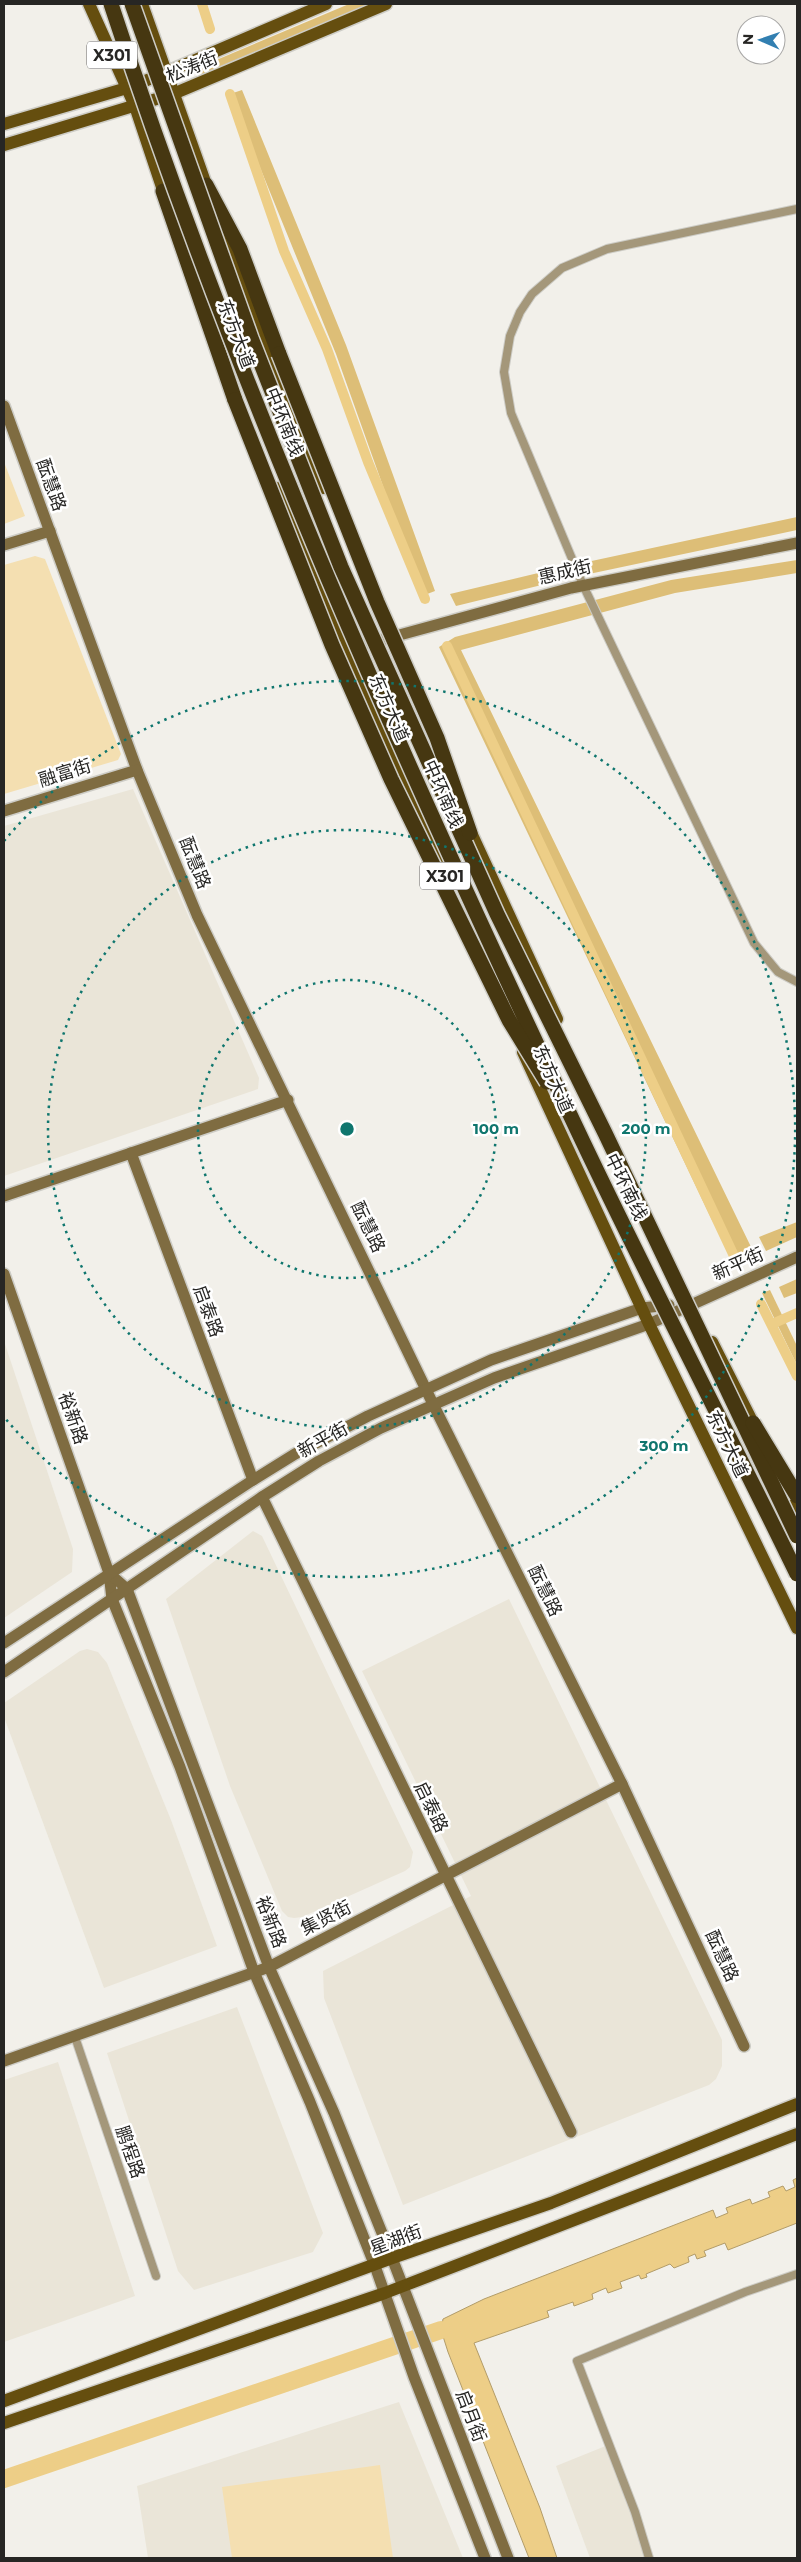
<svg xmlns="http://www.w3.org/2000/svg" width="801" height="2562" viewBox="0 0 801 2562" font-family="Montserrat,'Noto Sans SC',sans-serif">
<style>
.built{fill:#eae5d8}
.green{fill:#f4dfb1}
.forest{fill:#ddbe77}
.water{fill:#edce87;stroke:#b29c69}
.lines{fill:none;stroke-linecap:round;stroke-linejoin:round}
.canal{stroke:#edce87;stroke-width:10}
.river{stroke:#edce87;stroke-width:18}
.street-casing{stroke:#cdccc6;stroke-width:10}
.secondary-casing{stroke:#cdccc6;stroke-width:14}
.primary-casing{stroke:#cdccc6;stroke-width:15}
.highway-casing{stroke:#cdccc6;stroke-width:18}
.street{stroke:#a4977a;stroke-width:8}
.secondary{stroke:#7f6c41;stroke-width:11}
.primary{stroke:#654e0f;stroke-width:12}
.highway{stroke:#463711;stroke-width:15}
.highway-bridge-casing{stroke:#cdccc6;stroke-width:18;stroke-linecap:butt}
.highway-bridge{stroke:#463711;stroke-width:15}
.ring{fill:none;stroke:#0f766e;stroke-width:2.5;stroke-dasharray:2.5 5}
.labels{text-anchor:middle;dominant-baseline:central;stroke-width:5;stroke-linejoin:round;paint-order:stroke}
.shield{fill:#fff;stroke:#686766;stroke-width:1}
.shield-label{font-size:16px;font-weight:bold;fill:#272624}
.street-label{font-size:18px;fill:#272624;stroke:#fff}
.centre{fill:#0f766e;stroke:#fff;stroke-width:2.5}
.ring-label{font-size:15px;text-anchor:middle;font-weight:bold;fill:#0f766e;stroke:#fff;stroke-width:5;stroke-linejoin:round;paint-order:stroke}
</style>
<rect width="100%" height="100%" fill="#f2f0ea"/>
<g class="built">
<polygon points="133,789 259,1078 258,1089 4,1176 4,826"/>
<polygon points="4,1341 73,1549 72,1572 4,1618"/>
<polygon points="253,1531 262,1536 413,1852 410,1867 405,1871 302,1917 294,1918 288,1917 282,1911 230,1786 166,1599"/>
<polygon points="509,1599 722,2040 722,2066 716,2079 709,2085 403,2205 324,1998 323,1971 471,1896 362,1671"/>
<polygon points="87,1649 98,1652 107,1663 171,1820 217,1946 104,1988 4,1717 4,1703 80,1651"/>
<polygon points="237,2007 323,2233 313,2252 194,2290 178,2271 107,2053"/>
<polygon points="58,2062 135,2296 4,2342 4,2080"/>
<polygon points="399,2402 463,2558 148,2558 137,2486"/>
<polygon points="608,2445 649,2558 590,2558 556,2466"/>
</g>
<g class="green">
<polygon points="4,462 25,516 4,524"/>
<polygon points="35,556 45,559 121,754 118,760 4,794 4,565"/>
<polygon points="380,2465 393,2558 232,2558 222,2487"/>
</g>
<g class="forest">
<polygon points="349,4 374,4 199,77 195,69"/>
<polygon points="242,90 346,345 435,591 422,596 336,354 230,94"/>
<polygon points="797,517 797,530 570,578 456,606 450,594 559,568"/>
<polygon points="797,560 797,573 675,593 461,650 753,1251 738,1260 712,1220 439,647 455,637 671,580"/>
<polygon points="797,1222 797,1237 766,1251 759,1237"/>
<polygon points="797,1279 797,1293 784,1298 779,1287"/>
<polygon points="770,1290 797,1346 797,1365 762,1293"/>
</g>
<polygon class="water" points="797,2178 797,2223 728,2250 725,2243 704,2251 706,2256 697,2259 695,2254 688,2257 689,2262 674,2268 670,2264 646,2274 647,2277 641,2279 639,2275 620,2282 622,2288 608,2293 606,2288 592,2294 593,2299 574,2306 573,2302 547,2311 549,2317 474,2343 540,2508 557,2558 529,2558 448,2352 441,2330 443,2319 484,2299 713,2210 716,2218 728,2213 726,2208 750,2199 752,2204 770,2197 768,2192 783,2186 786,2191 795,2187 793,2180"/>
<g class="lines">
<g class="canal">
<polyline points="202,4 210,29"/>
<polyline points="230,94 284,251 327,349 368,462 425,599"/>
<polyline points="447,646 735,1258"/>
<polyline points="761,1304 797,1376"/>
<polyline points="772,1324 797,1313"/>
</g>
<polyline class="river" points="4,2479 441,2330"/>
<defs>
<g id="street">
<polyline points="797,209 607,249 562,268 532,294 520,312 510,336 504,372 511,413 583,585 754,943 778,972 797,982"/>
<polyline points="75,2037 156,2276"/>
<polyline points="649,2558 635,2512 577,2361 745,2292 797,2274"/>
</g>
<g id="secondary">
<polyline points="4,406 137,770 197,915 433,1404 622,1784 744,2046"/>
<polyline points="4,545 50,531"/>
<polyline points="352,648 571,588 797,543"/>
<polyline points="4,811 137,770"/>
<polyline points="131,1153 253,1480"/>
<polyline points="4,1196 288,1100"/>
<polyline points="4,1274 109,1573 112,1599 180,1767 254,1972 310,2102 375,2266 414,2377 485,2558"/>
<polyline points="262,1497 571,2132"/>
<polyline points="109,1573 127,1589 269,1967 334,2113 392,2258 508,2558"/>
<polyline points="4,1643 253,1480 295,1454 368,1416 491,1360 642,1308 669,1305"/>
<polyline points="4,1672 262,1497 319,1461 381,1428 494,1378 649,1324 797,1257"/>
<polyline points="4,2061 269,1967 622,1784"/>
</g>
<g id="primary">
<polyline points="89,4 135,106 166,199"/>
<polyline points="142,4 209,193"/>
<polyline points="4,124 127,88 165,73 326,4"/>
<polyline points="4,145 173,94 386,4"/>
<polyline points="223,230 324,488"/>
<polyline points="278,488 344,650 438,860"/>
<polyline points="467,824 557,1019"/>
<polyline points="523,1052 649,1324 797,1628"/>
<polyline points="712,1342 757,1431"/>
<polyline points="785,1487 797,1512"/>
<polyline points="4,2401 392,2258 551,2203 797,2104"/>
<polyline points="4,2423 385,2293 797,2134"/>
</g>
<g id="highway">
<polyline points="206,185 240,249 279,354"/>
<polyline points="163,191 235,400"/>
</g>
</defs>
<use href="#street" class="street-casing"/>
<use href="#secondary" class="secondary-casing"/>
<use href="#primary" class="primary-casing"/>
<use href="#highway" class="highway-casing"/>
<use href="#street" class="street"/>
<use href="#secondary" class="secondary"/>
<use href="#primary" class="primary"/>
<use href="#highway" class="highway"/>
<defs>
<g id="highway-bridge">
<path d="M111,4C239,395 407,771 583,1142C652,1287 727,1430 797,1574"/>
<polyline points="132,4 251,338 341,567 497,914 605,1133 797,1536"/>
<polyline points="279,354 377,602 437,738 470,833"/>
<polyline points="235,400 332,645 391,779 509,1020 547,1082"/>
<polyline points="753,1423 797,1496"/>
</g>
</defs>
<use href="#highway-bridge" class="highway-bridge-casing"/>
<use href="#highway-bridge" class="highway-bridge"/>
</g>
<g class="ring">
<circle cx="347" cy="1129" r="149"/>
<circle cx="347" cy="1129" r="299"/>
<path d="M4 841A448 448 0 1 1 4 1417"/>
</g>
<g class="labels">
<g class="shield">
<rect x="87" y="41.5" width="50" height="27" rx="4"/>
<rect x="420" y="862.5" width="50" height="27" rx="4"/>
</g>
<g class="shield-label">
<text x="112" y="55">X301</text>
<text x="445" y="876">X301</text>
</g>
<g class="street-label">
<text transform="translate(192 67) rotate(-22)">松涛街</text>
<text transform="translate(236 334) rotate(69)">东方大道</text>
<text transform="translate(284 422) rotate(68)">中环南线</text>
<text transform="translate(51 485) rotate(70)">酝慧路</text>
<text transform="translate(565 572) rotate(-13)">惠成街</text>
<text transform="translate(389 708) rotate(66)">东方大道</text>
<text transform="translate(65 773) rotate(-17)">融富街</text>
<text transform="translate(443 794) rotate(66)">中环南线</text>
<text transform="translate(195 863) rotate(68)">酝慧路</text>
<text transform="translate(553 1079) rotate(66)">东方大道</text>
<text transform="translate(626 1187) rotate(64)">中环南线</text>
<text transform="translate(368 1227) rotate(64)">酝慧路</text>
<text transform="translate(738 1264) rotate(-24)">新平街</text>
<text transform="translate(208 1311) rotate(70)">启泰路</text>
<text transform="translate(73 1418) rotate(71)">裕新路</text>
<text transform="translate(323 1440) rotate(-29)">新平街</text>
<text transform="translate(727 1444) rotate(64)">东方大道</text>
<text transform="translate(545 1591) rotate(64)">酝慧路</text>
<text transform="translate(431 1807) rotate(64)">启泰路</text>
<text transform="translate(326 1918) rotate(-27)">集贤街</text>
<text transform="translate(271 1922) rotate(69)">裕新路</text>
<text transform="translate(722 1956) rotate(65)">酝慧路</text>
<text transform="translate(130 2152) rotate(71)">鹏程路</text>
<text transform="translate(396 2240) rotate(-21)">星湖街</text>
<text transform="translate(471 2416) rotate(69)">启月街</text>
</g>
</g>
<circle cx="347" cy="1129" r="8" class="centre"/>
<g class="ring-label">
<text x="496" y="1134">100 m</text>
<text x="646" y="1134">200 m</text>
<text x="664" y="1451">300 m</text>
</g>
<rect width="801" height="2562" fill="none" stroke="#272624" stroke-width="10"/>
<g transform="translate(761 40) rotate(272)"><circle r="24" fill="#ffffff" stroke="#a9a8a7"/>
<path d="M0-4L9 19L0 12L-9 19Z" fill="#327fb1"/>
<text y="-8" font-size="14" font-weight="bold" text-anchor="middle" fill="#272624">N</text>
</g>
</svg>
